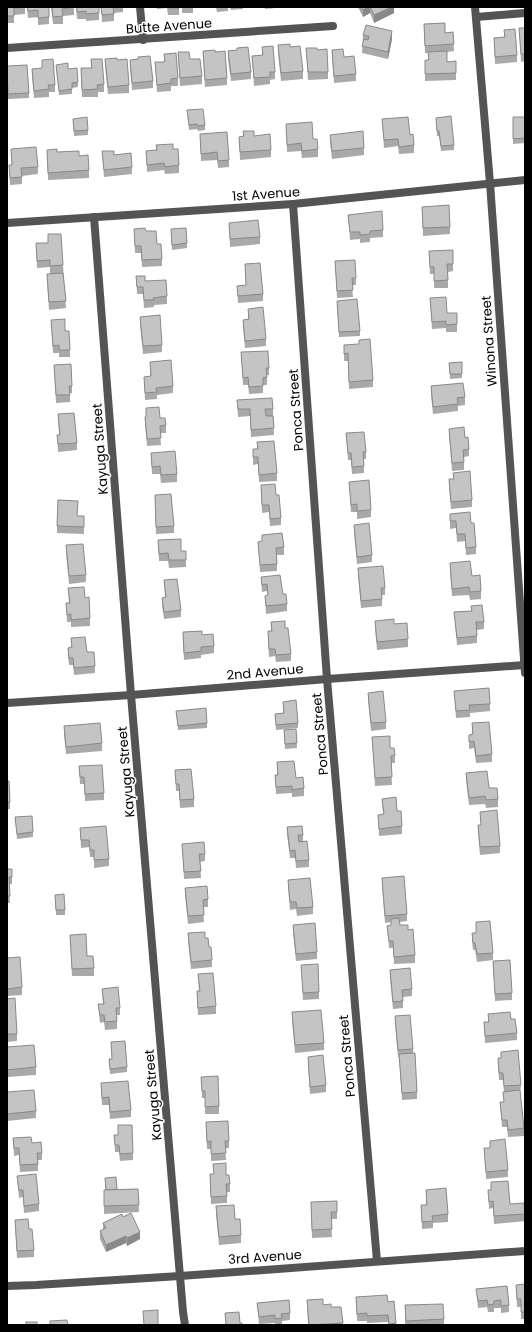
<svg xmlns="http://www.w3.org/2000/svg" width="532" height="1332" viewBox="0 0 532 1332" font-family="Poppins,sans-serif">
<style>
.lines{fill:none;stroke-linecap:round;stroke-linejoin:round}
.minor{stroke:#545454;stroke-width:8}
.tertiary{stroke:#545454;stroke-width:8}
.wall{fill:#a9a9a9}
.shaded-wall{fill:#898989}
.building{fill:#c4c4c4;stroke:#898989}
.labels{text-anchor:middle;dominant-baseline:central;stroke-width:3;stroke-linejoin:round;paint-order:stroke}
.street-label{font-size:13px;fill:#000;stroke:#fff}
</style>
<rect width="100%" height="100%" fill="#fff"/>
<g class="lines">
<g class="minor">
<polyline points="140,7 143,40"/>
<polyline points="475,7 490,183 525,673"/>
<polyline points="476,17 525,13"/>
<polyline points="7,48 333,26"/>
<polyline points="293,204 327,679 377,1261"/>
<polyline points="94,217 131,695 183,1312 185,1325"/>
<polyline points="7,223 293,204 525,180"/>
<polyline points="7,703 131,695 327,679 525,665"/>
</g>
<polyline class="tertiary" points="7,1286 36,1285 180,1276 525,1251"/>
</g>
<g class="wall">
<polygon points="7,7 25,7 25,14 14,15 14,23 7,23"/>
<polygon points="27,7 49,7 49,24 38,25 38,17 28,18"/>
<polygon points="51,7 74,7 74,15 63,16 63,24 53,24"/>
<polygon points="76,7 99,7 99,20 86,21 86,19 77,19"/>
<polygon points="101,7 123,7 123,12 114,13 114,21 102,22"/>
<polygon points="157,7 179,7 179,15 168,15 167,8 157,9"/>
<rect x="182" y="7" width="11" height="6"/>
<polygon points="216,7 228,7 228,11 217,12"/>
<polygon points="230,7 243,7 243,9 231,10"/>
<polygon points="265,7 276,7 276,8 265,9"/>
<polygon points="358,7 394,7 394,13 374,23 370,13 363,17"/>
<polygon points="424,24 445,33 453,32 454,51 447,52 447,62 456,73 456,80 425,81 425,60 428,60 428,53 425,53"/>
<polygon points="519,28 525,28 525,61 521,62"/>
<polygon points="504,30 517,55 517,62 495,64 494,38 504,37"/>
<polygon points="363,35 392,39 388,59 362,53"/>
<polygon points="278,45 290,47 303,71 303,79 281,81 278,53"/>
<polygon points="262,47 275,72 275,79 270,80 270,84 254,86 252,56 262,55"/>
<polygon points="306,48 317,50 328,72 328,79 308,80"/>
<polygon points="237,50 251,72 251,79 231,81 228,59 228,51"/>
<polygon points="332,50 344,57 356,74 356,81 334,83 332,57"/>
<polygon points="203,51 215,52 227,78 227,85 205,87 203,58"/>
<polygon points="178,52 202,76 202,84 180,86"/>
<polygon points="164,54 178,78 178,86 171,86 171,91 157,92 155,62 164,62"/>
<polygon points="91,59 104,84 104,92 98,92 98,97 82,97 81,68 91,68"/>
<polygon points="105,59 117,60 129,85 129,93 108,94 105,66"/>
<polygon points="138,59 153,81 153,88 132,90 130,67 130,60"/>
<polygon points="42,60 55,85 55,92 49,92 49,97 34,98 32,76 32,69 42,68"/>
<polygon points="56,65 68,69 78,82 78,87 72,88 72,94 59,95"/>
<polygon points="7,66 29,93 29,98 8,99 7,84"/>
<polygon points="187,110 205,125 205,130 198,131 197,129 189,130"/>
<polygon points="513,117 525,117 525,143 513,144"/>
<polygon points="436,118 454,145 454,150 441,151 439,136 437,136"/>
<polygon points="73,119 88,130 88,135 74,136"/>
<polygon points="382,119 410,135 414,145 414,153 399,154 398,146 384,148"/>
<polygon points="286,124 313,139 318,149 318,157 302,158 301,151 287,152"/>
<polygon points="243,131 271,150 271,157 240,160 239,137 243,136"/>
<polygon points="200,134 229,160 229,167 218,168 217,160 201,161"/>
<polygon points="330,135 364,148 364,155 332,159 330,142"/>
<polygon points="156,145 173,149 179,165 179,173 165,174 164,170 147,172 146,151 156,150"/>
<polygon points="11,149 38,167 38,174 22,176 22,184 10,185 9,165 12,165"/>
<polygon points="47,150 57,152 79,156 89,170 89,178 48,180"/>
<polygon points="102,151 114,155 132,167 132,174 104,177"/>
<polygon points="422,207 450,227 450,234 423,236"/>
<polygon points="348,215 383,230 383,237 370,238 370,242 360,243 360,239 350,240"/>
<polygon points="229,223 260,237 260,244 230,247"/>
<polygon points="134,229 146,231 157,244 162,259 162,266 142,267 141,253 135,253"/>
<polygon points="171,229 187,243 187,248 172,250"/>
<polygon points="48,234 63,265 66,308 49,310 47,281 47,274 59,273 50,274 50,267 37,268 36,243 48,243"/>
<polygon points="429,251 453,264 453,271 448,272 448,288 434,288 434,274 430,274"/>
<polygon points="335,261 356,278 356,285 352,285 353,297 337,298"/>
<polygon points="245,264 263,294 263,301 238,303 237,286 246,285"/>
<polygon points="136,276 145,281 167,296 167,304 154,305 154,307 144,308 143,294 137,294"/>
<polygon points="430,298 457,324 457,332 446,332 446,328 432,329"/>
<polygon points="337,301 360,331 360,336 339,337"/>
<polygon points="248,309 266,339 266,346 245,348 243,327 243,320 248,319"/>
<polygon points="140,317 162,345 162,352 143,354 140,324"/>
<polygon points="51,320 65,331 70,350 70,357 59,357 59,353 53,353"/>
<polygon points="344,345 373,380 373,387 349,389 348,361 344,361"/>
<polygon points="241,352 269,368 269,375 267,375 267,385 263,385 263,393 249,394 248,385 243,385"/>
<polygon points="150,362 173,386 173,393 157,395 157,399 145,400 144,377 150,376"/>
<polygon points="462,362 462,378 450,379 449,363"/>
<polygon points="54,365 72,386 72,393 70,393 70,402 56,403"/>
<polygon points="431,386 465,397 465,405 458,406 458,411 433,414 431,394"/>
<polygon points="237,400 273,409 274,435 251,437 250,416 238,417"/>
<polygon points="146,408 160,418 166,425 166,433 160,433 161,445 147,446 145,424 145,417 146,416"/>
<polygon points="58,414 77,443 77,450 58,452 57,435 59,435"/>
<polygon points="449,429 465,438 469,449 469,456 464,457 464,470 452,471 449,436"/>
<polygon points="346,433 366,452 366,459 364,459 364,473 352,474 351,460 348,460"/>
<polygon points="257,442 277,473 277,481 259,482 258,464 253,465 253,449 257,449"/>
<polygon points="151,453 177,474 177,482 161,483 160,474 152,474"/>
<polygon points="453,473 472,500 472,507 451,509 449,487 449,479 453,479"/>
<polygon points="349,482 371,510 371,517 357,519 357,512 351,512"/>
<polygon points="261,485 276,495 281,518 281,525 270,526 269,512 262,513"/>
<polygon points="155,495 174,526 174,533 156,534"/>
<polygon points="450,514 471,523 476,547 476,554 466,555 465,541 457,542 456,528 450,529"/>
<polygon points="78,516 84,524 84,534 57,533 57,526"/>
<polygon points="354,525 372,555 372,562 357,564 354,532"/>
<polygon points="262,535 284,547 284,555 277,555 277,571 260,572 258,542 262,541"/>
<polygon points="158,540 181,551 186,551 186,567 169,568 168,561 159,561"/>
<polygon points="66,545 86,575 86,582 69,584 66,553"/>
<polygon points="450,563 472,576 481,591 481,599 470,600 469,595 452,596 450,571"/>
<polygon points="358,568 385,588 385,595 382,595 382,606 361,608 358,575"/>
<polygon points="261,577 283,594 287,604 287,611 266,614 265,596 268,595 267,591 262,592"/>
<polygon points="164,580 181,610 181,617 164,619 162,605 162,598 165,597"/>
<polygon points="68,588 85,598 90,618 90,626 71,627 71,622 67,622 66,603 69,603"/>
<polygon points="471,606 484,622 484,629 477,630 477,643 457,645 454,612 471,611"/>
<polygon points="375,621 394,624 408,639 408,647 377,650 375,628"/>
<polygon points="271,622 285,628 291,654 291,661 276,662 275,656 269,657 268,638 268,631 271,631"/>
<polygon points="183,632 202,635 214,646 214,653 201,655 201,658 184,660 183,640"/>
<polygon points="71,638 87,652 95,666 95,673 74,675 73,665 69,665 68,655 68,648 71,647"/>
<polygon points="454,691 490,704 490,711 470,713 470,717 456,718"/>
<polygon points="368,693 386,722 386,729 371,731 368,700"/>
<polygon points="283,702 298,723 298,728 276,730 275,714 283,713"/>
<polygon points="176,711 207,723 207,728 178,730"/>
<polygon points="472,723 492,754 492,762 476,763 474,748 469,749 469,735 472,734"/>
<polygon points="64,726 102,743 102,751 66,754 64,734"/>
<polygon points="296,729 297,748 285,749 284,730"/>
<polygon points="372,737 390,748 395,755 395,763 391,763 392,785 375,786"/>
<polygon points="277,762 296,778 304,788 304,796 292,797 292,793 276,794 275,775 277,775"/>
<polygon points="79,766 104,793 104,800 85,801 84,784 80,784"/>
<polygon points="175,770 194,799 194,807 180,808 179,791 176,791"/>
<polygon points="466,773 489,788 498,799 498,807 486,808 485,804 469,805 466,780"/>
<polygon points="7,781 10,802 10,809 7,809"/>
<polygon points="382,799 397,811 402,826 402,834 379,836 378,815 383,814"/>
<polygon points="480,812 500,846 500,853 480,855 478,832 478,825 481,825"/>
<polygon points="15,817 33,832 33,837 17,839"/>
<polygon points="287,827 303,835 303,841 309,860 309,867 296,868 295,858 290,858 287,834"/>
<polygon points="80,828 109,859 109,866 94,868 94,857 90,857 89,847 81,848"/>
<polygon points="182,844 205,854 205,861 200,862 201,878 184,879"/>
<polygon points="7,869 12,869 12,884 9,884 10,903 7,903"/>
<polygon points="382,878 407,914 407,921 400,922 400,925 408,930 415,955 415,963 394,964 393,948 389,948 387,926 391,925 391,922 385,923 382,885"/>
<polygon points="288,880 313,907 313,914 297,916 296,909 290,910 288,888"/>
<polygon points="185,888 208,899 208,907 203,907 204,922 188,924 185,896"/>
<polygon points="55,895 65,910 65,915 56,915"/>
<polygon points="476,922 493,953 493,960 477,962 475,950 473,950 472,940 472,933 476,933"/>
<polygon points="293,925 317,952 317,959 296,961 293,932"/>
<polygon points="188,933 205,938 209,947 212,960 212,967 191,969 188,940"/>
<polygon points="70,935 87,956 94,968 94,976 72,976"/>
<polygon points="7,958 22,987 22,995 7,996"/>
<polygon points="493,961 512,993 512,1000 495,1001"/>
<polygon points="301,965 319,992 319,999 303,1000"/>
<polygon points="390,970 412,989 412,996 403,997 403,1008 393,1009 390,978"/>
<polygon points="198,974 216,1006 216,1014 198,1015 197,998 197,991 199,991"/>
<polygon points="102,989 120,1008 120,1015 117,1015 117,1029 105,1030 104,1022 100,1023 98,1004 103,1004"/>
<polygon points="7,999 17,1034 17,1041 7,1042"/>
<polygon points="292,1012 324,1043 324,1050 295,1053 292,1020"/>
<polygon points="488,1014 517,1033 517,1040 485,1043 484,1022 488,1022"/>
<polygon points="395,1016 413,1049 417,1092 417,1099 402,1100 399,1057 398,1057 395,1023"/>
<polygon points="111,1042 127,1067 127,1072 110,1074 109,1059 112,1059"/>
<polygon points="7,1047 36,1067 36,1075 7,1077"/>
<polygon points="501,1052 521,1085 520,1092 524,1128 524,1136 508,1137 507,1127 502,1127 500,1102 504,1102 504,1092 503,1080 499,1080 498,1065 498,1058 501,1058"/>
<polygon points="308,1057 326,1085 326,1092 310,1094 308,1064"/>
<polygon points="201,1077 219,1106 219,1114 205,1114 205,1098 202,1098"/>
<polygon points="101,1083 131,1110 131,1117 110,1119 109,1105 102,1105"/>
<polygon points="7,1092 36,1111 36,1118 7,1121"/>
<polygon points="206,1122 229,1141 229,1148 225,1148 226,1160 211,1161 211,1149 207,1149"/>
<polygon points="114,1135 133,1153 133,1160 120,1161 119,1152 115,1152"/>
<polygon points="13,1138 32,1143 42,1153 42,1160 38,1160 38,1171 20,1172 19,1155 14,1156"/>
<polygon points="490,1141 508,1170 508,1177 486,1179 484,1148 490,1148"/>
<polygon points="213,1164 226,1175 230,1184 230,1192 227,1192 227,1203 211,1204 210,1174 214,1174"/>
<polygon points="17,1176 39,1204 39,1211 24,1213 23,1197 19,1198"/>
<polygon points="105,1178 117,1189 138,1189 139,1212 104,1214 104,1197 105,1190"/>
<polygon points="491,1182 510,1204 525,1210 525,1221 494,1224 493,1208 489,1209 488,1190 491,1190"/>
<polygon points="426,1190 448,1214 448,1222 433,1223 433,1228 422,1229 421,1205 426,1205"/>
<polygon points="311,1202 337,1212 337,1219 331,1219 332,1237 312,1238"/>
<polygon points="216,1206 235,1219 241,1235 241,1243 219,1245 216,1214"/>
<polygon points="123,1217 140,1239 127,1246 126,1243 106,1252 100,1239 100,1231 103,1230 103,1223"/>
<polygon points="15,1220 34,1250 34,1257 17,1258"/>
<polygon points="525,1284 525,1319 521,1319 521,1307 517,1307 516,1285"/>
<polygon points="507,1286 509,1305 509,1312 501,1313 501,1308 494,1308 494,1312 488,1312 487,1307 478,1308 476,1289"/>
<polygon points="356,1297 388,1302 394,1301 396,1325 388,1325 388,1322 367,1323 367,1321 357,1321"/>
<polygon points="307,1300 331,1307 341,1307 343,1325 308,1325"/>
<polygon points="257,1303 290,1313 290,1320 282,1321 282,1325 275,1325 275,1323 259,1324"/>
<polygon points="405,1305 444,1319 444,1325 405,1325"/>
</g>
<g class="shaded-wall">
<polygon points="368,7 370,7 370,13 363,17 363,10"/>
<polygon points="392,7 394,7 394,13 374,23 374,15"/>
<polygon points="392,31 392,39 388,59 388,52"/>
<polygon points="140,1232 140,1239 127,1246 127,1238"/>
<polygon points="126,1236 126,1243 106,1252 106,1245"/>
</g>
<g class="building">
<polygon points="7,7 25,7 14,8 14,16 7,16"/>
<polygon points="27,7 49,7 49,17 38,18 38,10 28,11"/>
<polygon points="52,7 74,7 62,9 63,16 53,17"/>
<polygon points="77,7 99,7 99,13 86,14 86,11 77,12"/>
<polygon points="101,7 113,7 114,14 102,15"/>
<rect x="168" y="7" width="11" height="1"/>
<polygon points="361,7 368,7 363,10"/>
<polygon points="370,7 392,7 374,15"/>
<polygon points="445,23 445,33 453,32 454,44 425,46 424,24"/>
<polygon points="366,25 392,31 388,52 362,46 364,39 368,40 369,36 363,35"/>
<polygon points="519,28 525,28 525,54 521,54"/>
<polygon points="515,29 517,55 495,57 494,38 505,37 504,30"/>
<polygon points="290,44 290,47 300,46 303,71 281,73 278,45"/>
<polygon points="273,46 275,72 270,72 270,77 254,78 252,56 263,55 262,47"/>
<polygon points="248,47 251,72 231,74 228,51 237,50 237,48"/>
<polygon points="306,48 317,48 317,50 327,49 328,72 308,72"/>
<polygon points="343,49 344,57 354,56 356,74 334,76 332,50"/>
<polygon points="215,50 215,52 225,51 227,78 205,80 203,51"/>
<polygon points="447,51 447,62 456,61 456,73 425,74 425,60 429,60 428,52"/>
<polygon points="178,52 189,52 190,59 200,59 202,76 180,78"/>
<polygon points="176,53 178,78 171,79 171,83 157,85 155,62 165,62 164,54"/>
<polygon points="150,56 153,81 132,83 130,60 138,59 138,57"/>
<polygon points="117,58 117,60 127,59 129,85 108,87 105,59"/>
<polygon points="53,59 55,85 48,85 49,89 34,91 32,69 42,68 42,60"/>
<polygon points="91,59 102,59 104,84 97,85 98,89 82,90 81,68 92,68"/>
<polygon points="68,63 68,69 77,68 78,82 72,83 72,89 59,91 56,65"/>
<polygon points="27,65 29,93 8,94 7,66"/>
<polygon points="203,109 205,125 198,126 197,124 189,125 187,110"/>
<polygon points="451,116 454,145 441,146 439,131 437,131 436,118"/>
<polygon points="87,117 88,130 74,131 73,119"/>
<polygon points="408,117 410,135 413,134 414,145 399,147 398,139 384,140 382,119"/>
<polygon points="513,117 525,117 525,138 513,139"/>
<polygon points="312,122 313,139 317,139 318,149 302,151 301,143 287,145 286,124"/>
<polygon points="243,131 254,131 254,136 270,134 271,150 240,152 239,137 244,136"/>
<polygon points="363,131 364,148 332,151 330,135"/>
<polygon points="227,132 229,160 218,161 217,152 201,154 200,134"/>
<polygon points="173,144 173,149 178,149 179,165 165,167 164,163 147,165 146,151 157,150 156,145"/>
<polygon points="36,147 38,167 21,168 22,177 10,178 9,165 12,165 11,149"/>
<polygon points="57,149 57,152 79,151 79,156 88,155 89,170 48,173 47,150"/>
<polygon points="102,151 114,151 114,155 131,153 132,167 104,170"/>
<polygon points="449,205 450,227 423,228 422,207"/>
<polygon points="382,211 383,230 370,231 370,234 360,235 360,232 350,232 348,215"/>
<polygon points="258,220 260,237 230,239 229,223"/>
<polygon points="145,228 146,231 156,231 157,244 161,244 162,259 142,260 141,246 135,246 134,229"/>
<polygon points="186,228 187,243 172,245 171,229"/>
<polygon points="48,234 61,234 63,265 50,266 50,260 37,261 36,243 48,243"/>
<polygon points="453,250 453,264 447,264 448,280 434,281 434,267 430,267 429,251"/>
<polygon points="355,260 356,278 352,278 353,290 337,291 335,261"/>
<polygon points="260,263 263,294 238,296 237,286 246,285 245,264"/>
<polygon points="63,273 66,301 49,302 47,274"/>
<polygon points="136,276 145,276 145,281 166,280 167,296 153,298 154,300 144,300 143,287 137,287"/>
<polygon points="446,297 447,313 457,313 457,324 446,325 446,321 432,322 430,298"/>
<polygon points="357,299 360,331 339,332 337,301"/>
<polygon points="263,307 266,339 245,341 243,320 249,319 248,309"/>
<polygon points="160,315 162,345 143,346 140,317"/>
<polygon points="65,319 65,331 69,331 70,350 59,350 59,345 53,346 51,320"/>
<polygon points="370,339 373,380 349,382 348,353 344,354 344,345 359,344 359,340"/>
<polygon points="268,351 269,368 266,368 267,377 263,378 263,386 249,387 248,377 243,378 241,352"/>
<polygon points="171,360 173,386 156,388 157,392 145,393 144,377 151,376 150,362"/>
<polygon points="462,362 462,374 450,374 449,363"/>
<polygon points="71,364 72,386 69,386 70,395 56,395 54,365"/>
<polygon points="463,383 465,397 457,398 458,404 433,407 431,386"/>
<polygon points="272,398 273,409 265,409 266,416 273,416 274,428 251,430 250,409 238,409 237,400"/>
<polygon points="159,407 160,418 165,418 166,425 160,426 161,438 147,439 145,417 146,416 146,408"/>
<polygon points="74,413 77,443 58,444 57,435 60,435 58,414"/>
<polygon points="464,427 465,438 468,437 469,449 463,450 464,462 452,463 449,429"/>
<polygon points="364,432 366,452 363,452 364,466 352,467 351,453 348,453 346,433"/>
<polygon points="274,441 277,473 259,475 258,457 253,457 253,449 258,449 257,442"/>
<polygon points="175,451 177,474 161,475 160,466 152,467 151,453"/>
<polygon points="470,471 472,500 451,502 449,479 454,479 453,473"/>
<polygon points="369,480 371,510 357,511 357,504 351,505 349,482"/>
<polygon points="275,484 276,495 279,495 281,518 270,519 269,505 262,505 261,485"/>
<polygon points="171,494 174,526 156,527 155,495"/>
<polygon points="58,500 78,501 77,516 84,516 84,527 57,526"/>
<polygon points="470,512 471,523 474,523 476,547 466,548 465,534 457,534 456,521 450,521 450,514"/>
<polygon points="369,523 372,555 357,557 354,525"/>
<polygon points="282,533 284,547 276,548 277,564 260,565 258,542 262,541 262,535"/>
<polygon points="181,539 181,551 186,551 186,560 169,560 168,553 159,554 158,540"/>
<polygon points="83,544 86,575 69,576 66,545"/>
<polygon points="470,561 472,576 480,575 481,591 470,592 469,587 452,589 450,563"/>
<polygon points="383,566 385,588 381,588 382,599 361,601 358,568"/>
<polygon points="280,575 283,594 286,594 287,604 266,606 265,596 268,595 267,584 262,585 261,577"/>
<polygon points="177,579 181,610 164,612 162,598 166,597 164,580"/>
<polygon points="84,587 85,598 89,597 90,618 71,620 71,614 67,615 66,603 70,603 68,588"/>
<polygon points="482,605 484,622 476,622 477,636 457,638 454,612 472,611 471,606"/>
<polygon points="394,619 394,624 407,623 408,639 377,642 375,621"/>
<polygon points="285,621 285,628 288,628 291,654 276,655 275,649 269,649 268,631 272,631 271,622"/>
<polygon points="202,631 202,635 213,634 214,646 201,647 201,651 184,653 183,632"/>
<polygon points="85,637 87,652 94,652 95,666 74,668 73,658 69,658 68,648 72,647 71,638"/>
<polygon points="489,688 490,704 469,705 470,710 456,711 454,691"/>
<polygon points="383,691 386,722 371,723 368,693"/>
<polygon points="296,700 298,723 276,725 275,714 284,713 283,702"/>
<polygon points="206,708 207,723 178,726 176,711"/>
<polygon points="489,722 492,754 476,756 474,741 469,742 469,735 473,734 472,723"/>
<polygon points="100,723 102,743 66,747 64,726"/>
<polygon points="296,729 297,743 285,744 284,730"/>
<polygon points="390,736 390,748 394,748 395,755 391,756 392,777 375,778 372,737"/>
<polygon points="294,761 296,778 303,777 304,788 292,790 292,786 276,787 275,775 278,775 277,762"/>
<polygon points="102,765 104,793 85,794 84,777 80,777 79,766"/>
<polygon points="191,769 194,799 180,800 179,784 176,784 175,770"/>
<polygon points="487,771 489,788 497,788 498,799 486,800 485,796 469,798 466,773"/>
<polygon points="7,781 9,781 10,802 7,802"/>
<polygon points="396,797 397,811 401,811 402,826 379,829 378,815 384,814 382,799"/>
<polygon points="497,810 500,846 480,847 478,825 481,825 480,812"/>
<polygon points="32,816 33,832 17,834 15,817"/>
<polygon points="106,826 109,859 94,860 94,850 90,850 89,840 81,840 80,828"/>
<polygon points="302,826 303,835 298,835 299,842 307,841 309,860 296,861 295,850 290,851 287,827"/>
<polygon points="204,842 205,854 199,854 201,871 184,872 182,844"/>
<polygon points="7,869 12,869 12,877 9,877 10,896 7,896"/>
<polygon points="404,876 407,914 385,916 382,878"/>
<polygon points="310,878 313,907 297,908 296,902 290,902 288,880"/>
<polygon points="207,886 208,899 203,900 204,915 188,916 185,888"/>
<polygon points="64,894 65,910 56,910 55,895"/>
<polygon points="399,918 400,925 408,925 408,930 413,929 415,955 394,957 393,941 389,941 387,926 391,925 391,919"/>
<polygon points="490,921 493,953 477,954 475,943 473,943 472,933 476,933 476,922"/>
<polygon points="315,923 317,952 296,954 293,925"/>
<polygon points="205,932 205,938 208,938 209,947 211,947 212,960 191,962 188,933"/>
<polygon points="86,934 87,956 93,956 94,968 72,969 70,935"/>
<polygon points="20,957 22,987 7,989 7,958"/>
<polygon points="510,960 512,993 495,994 493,961"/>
<polygon points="318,964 319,992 303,993 301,965"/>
<polygon points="410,968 412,989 402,990 403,1001 393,1002 390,970"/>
<polygon points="213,973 216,1006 198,1008 197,991 200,991 198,974"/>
<polygon points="118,987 120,1008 116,1008 117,1021 105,1022 104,1015 100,1015 98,1004 104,1004 102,989"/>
<polygon points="15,998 17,1034 7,1034 7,999"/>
<polygon points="321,1010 324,1043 295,1045 292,1012"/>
<polygon points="510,1012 511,1019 515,1019 517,1033 485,1036 484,1022 489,1022 488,1014"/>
<polygon points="410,1015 413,1049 398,1050 395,1016"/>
<polygon points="125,1041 127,1067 110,1069 109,1059 112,1059 111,1042"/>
<polygon points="34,1045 36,1067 7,1070 7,1047"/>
<polygon points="518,1050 521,1085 504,1086 503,1073 499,1073 498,1058 501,1058 501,1052"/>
<polygon points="415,1053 417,1092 402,1093 399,1054"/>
<polygon points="323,1055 326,1085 310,1087 308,1057"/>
<polygon points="218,1076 219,1106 205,1107 205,1091 202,1091 201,1077"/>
<polygon points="128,1081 131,1110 110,1112 109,1097 102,1098 101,1083"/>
<polygon points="34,1090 36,1111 7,1114 7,1092"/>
<polygon points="520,1090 524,1128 508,1130 507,1120 502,1120 500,1102 504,1102 503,1092"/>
<polygon points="228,1121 229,1141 225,1141 226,1153 211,1154 211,1141 207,1142 206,1122"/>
<polygon points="118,1125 132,1125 133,1153 120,1154 119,1145 115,1145 114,1135 118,1135"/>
<polygon points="31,1137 32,1143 41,1142 42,1153 37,1153 38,1164 20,1165 19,1148 14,1148 13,1138"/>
<polygon points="505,1139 508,1170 486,1172 484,1148 490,1148 490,1141"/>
<polygon points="226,1163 226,1175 229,1175 230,1184 226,1184 227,1196 211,1197 210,1174 214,1174 213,1164"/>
<polygon points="36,1174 39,1204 24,1206 23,1190 19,1190 17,1176"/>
<polygon points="116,1177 117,1189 106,1190 105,1178"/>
<polygon points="508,1181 510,1204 524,1203 525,1214 494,1216 493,1201 489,1202 488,1190 491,1190 491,1182"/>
<polygon points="446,1188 448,1214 432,1216 433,1221 422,1222 421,1205 427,1205 426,1190"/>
<polygon points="138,1189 139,1205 104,1206 104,1190"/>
<polygon points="337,1201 337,1212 331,1212 332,1229 312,1230 311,1202"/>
<polygon points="234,1205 235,1219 240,1219 241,1235 219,1237 216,1206"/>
<polygon points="131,1213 140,1232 127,1238 126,1236 106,1245 100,1231 106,1228 103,1223 122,1214 123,1217"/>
<polygon points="28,1219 29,1229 32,1229 34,1250 17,1251 15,1220"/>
<polygon points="525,1284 525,1312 521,1312 521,1299 517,1299 516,1285"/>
<polygon points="507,1286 509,1305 501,1306 501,1300 494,1301 494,1304 488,1305 487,1300 478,1301 476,1289"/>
<polygon points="387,1295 388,1302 394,1301 396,1323 389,1324 388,1315 367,1316 367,1313 357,1314 356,1297"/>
<polygon points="323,1299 323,1305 331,1304 331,1307 341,1307 343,1323 309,1325 307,1300"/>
<polygon points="289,1300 290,1313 281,1314 282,1318 275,1319 275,1315 259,1317 257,1303"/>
<polygon points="443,1304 444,1319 406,1321 405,1305"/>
<polygon points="158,1310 158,1325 144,1325 143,1311"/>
<polygon points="239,1312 240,1323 242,1323 242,1325 226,1325 225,1313"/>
<polygon points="67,1320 68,1325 50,1325 50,1321"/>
<rect x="26" y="1322" width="11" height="3"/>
</g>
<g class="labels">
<g class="street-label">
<text transform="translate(169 26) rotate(-4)">Butte Avenue</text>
<text transform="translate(266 194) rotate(-4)">1st Avenue</text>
<text transform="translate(489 341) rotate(-94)">Winona Street</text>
<text transform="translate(296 410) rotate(-94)">Ponca Street</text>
<text transform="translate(100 449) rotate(-94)">Kayuga Street</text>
<text transform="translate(265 672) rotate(-5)">2nd Avenue</text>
<text transform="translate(320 734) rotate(-95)">Ponca Street</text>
<text transform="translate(126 772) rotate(-95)">Kayuga Street</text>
<text transform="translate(347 1056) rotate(-95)">Ponca Street</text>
<text transform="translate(153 1095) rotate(-95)">Kayuga Street</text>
<text transform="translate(265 1257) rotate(-4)">3rd Avenue</text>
</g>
</g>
<rect width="532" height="1332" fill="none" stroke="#000000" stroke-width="16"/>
</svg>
